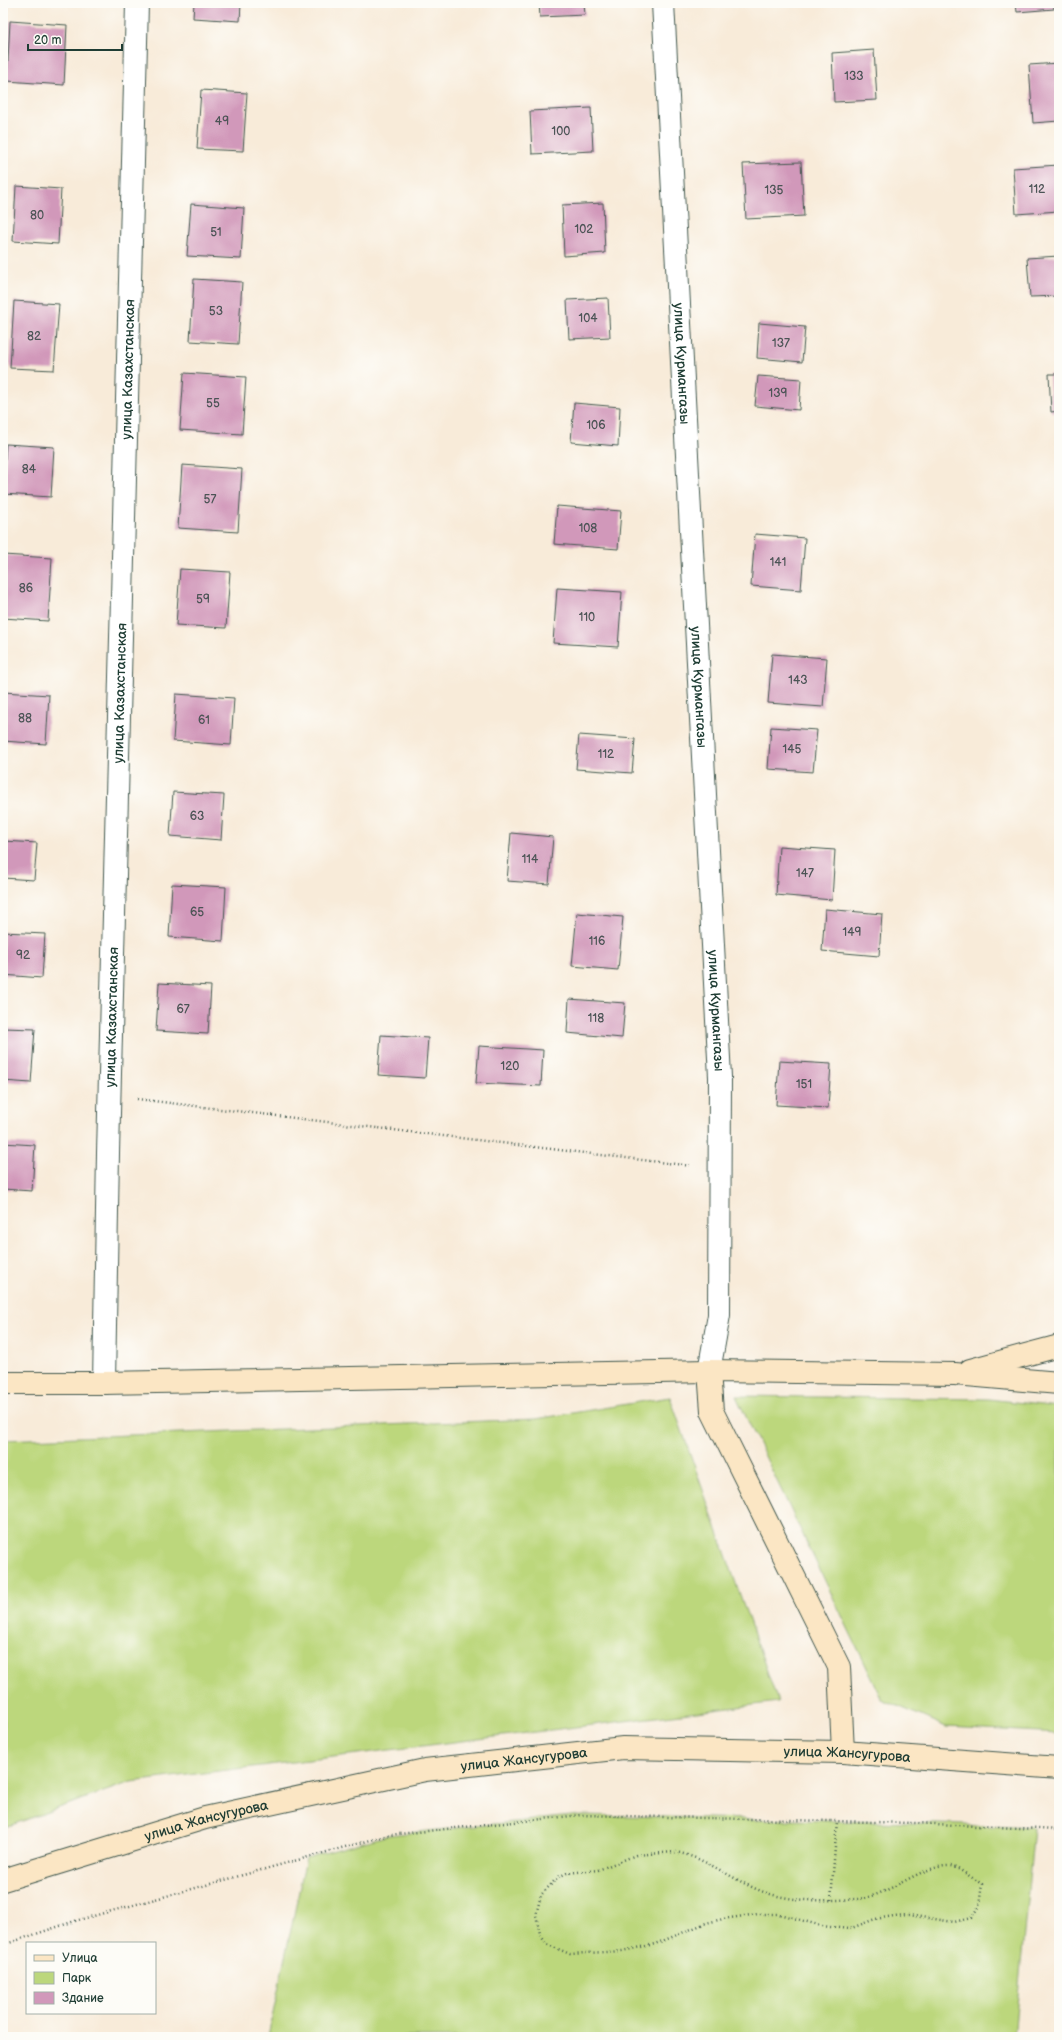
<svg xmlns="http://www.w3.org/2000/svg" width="1062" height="2040" viewBox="0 0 1062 2040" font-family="'Balsamiq Sans',sans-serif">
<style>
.green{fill:#bcd77c;stroke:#6e8a58}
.building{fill:#d198ba}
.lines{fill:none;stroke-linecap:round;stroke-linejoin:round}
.minor-casing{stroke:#40574d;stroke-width:24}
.secondary-casing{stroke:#40574d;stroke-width:24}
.path{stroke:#40574d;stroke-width:2.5;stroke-dasharray:1 3;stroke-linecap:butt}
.minor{stroke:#fff;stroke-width:22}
.secondary{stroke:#fbe6c4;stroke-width:22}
.labels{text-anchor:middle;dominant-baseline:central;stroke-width:4;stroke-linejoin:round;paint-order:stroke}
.number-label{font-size:12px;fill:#4c5456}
.street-label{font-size:14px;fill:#1f3d34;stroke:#fdfcf7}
</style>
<rect width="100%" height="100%" fill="#fdfcf7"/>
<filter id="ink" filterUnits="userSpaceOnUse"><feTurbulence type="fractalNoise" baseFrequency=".025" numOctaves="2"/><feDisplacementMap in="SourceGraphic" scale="8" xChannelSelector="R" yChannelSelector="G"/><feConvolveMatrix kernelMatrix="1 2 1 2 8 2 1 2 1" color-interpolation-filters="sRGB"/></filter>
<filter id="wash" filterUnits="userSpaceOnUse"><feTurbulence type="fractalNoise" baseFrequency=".012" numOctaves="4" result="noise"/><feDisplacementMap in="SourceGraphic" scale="16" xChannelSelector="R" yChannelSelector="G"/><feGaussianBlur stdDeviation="0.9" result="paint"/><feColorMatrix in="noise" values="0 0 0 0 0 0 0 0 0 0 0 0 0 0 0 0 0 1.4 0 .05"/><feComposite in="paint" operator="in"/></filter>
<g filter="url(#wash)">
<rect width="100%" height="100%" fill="#f8ebd9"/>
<g class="green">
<polygon points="736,1396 988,1399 1059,1407 1059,1733 946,1727 882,1699"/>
<polygon points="670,1397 778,1702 131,1782 3,1828 3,1440 536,1419"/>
<polygon points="581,1815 915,1823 1034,1828 1014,2037 268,2037 306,1858 389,1835"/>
</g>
<g id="blocks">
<g class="building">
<polygon points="194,3 241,3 240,21 193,18"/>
<polygon points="539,3 584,3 585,15 540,17"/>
<polygon points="1016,3 1053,3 1054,9 1017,12"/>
<polygon points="10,21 67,25 64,85 7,81"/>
<polygon points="874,50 877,100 834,102 832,53"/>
<polygon points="1059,63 1059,121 1033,123 1029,65"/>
<polygon points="201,90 247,93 243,151 197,149"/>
<polygon points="591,108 593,151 532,154 530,111"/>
<polygon points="801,162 804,216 746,219 743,164"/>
<polygon points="1059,165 1059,211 1016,214 1013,168"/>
<polygon points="16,186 61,189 58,244 13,241"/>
<polygon points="603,203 605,253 564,256 562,205"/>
<polygon points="191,204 244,208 241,259 187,256"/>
<polygon points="1059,256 1059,296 1030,297 1027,258"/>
<polygon points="194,279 242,282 238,344 190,341"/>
<polygon points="608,298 610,337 569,339 567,300"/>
<polygon points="14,301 59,304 54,370 10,368"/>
<polygon points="759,323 805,327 802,362 757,358"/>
<polygon points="184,373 246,377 242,434 180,430"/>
<polygon points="1049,374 1059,374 1059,411 1051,412"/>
<polygon points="758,376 801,379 799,410 755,406"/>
<polygon points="574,403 620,407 618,446 571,442"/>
<polygon points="6,444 54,447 51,497 3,494"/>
<polygon points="182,465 242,469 238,532 178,528"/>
<polygon points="557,506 621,511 618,549 554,544"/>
<polygon points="755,534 805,538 801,590 751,586"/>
<polygon points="3,555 52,558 48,621 3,618"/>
<polygon points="180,569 230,572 226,628 176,625"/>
<polygon points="557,588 622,592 618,647 553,643"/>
<polygon points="772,654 827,658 823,707 768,703"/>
<polygon points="3,692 49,695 46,744 3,741"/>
<polygon points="176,694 234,698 231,745 173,741"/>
<polygon points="771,727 817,730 813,772 768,769"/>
<polygon points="579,735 635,739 632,773 576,769"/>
<polygon points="173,792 224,795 221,840 170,836"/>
<polygon points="511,833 553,837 549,884 507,881"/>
<polygon points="3,841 37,843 34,880 3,878"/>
<polygon points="779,846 835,850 832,900 776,895"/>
<polygon points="172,884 226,887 223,941 169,937"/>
<polygon points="825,909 882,914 879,956 822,951"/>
<polygon points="577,913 623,917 618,970 572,966"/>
<polygon points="3,932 45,934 42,978 3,975"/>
<polygon points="159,983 211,986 208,1034 156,1031"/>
<polygon points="569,999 625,1003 622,1038 567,1033"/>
<polygon points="3,1028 35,1029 31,1083 3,1081"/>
<polygon points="381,1035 428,1038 425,1078 378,1075"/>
<polygon points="479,1046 543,1050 541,1086 476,1083"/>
<polygon points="779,1061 831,1064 828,1108 776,1105"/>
<polygon points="3,1143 35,1145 32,1191 3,1189"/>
</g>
</g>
</g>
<g filter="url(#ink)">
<use href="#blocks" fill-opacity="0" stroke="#40574d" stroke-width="1"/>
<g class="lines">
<defs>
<g id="minor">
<path id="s1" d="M663,3L720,1077L719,1315L709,1371"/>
<path id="s2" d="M104,1383L108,1153L137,3"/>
</g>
<g id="secondary">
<polyline points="970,1370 1059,1346"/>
<polyline points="709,1371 712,1411 839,1667 843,1752"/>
<polyline points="3,1383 104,1383 709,1371 955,1374 1059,1383"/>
<path id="s3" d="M3,1880L205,1818L425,1770L623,1748L843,1752L1059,1768"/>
</g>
</defs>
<use href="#minor" class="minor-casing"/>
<use href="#secondary" class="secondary-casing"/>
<g class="path">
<polyline points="137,1099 692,1166"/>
<path d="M675,1852C703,1857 726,1875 752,1887C785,1903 821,1901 856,1899C887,1898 919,1865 950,1866C958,1867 975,1880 982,1884L979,1906L971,1918L954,1922L908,1915L894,1916L875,1919L849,1929L822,1926L779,1914H758L723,1919L706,1923L655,1944L622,1951L570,1954L546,1944L540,1934L536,1915L541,1895L558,1877L567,1873L598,1870L636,1855Z"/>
<polyline points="831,1900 837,1821"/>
<polyline points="3,1945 75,1921 389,1835 581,1815 915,1823 1059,1830"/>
</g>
<use href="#minor" class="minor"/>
<use href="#secondary" class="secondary"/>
</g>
</g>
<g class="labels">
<g class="number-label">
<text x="854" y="76">133</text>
<text x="222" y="121">49</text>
<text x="561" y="131">100</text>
<text x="1037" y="189">112</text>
<text x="774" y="190">135</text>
<text x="37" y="215">80</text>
<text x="584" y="229">102</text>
<text x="216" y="232">51</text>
<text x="216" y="311">53</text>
<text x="588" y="318">104</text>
<text x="34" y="336">82</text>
<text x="781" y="343">137</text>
<text x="778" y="393">139</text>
<text x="213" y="403">55</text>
<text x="596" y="425">106</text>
<text x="29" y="469">84</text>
<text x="210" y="499">57</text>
<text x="588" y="528">108</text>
<text x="778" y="562">141</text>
<text x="26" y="588">86</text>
<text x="203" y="599">59</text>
<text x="587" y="617">110</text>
<text x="798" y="680">143</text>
<text x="25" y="718">88</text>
<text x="204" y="720">61</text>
<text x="792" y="749">145</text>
<text x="606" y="754">112</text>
<text x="197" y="816">63</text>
<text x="530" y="859">114</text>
<text x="805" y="873">147</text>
<text x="197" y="912">65</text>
<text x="852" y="932">149</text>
<text x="597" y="941">116</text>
<text x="23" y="955">92</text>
<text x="183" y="1009">67</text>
<text x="596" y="1018">118</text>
<text x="510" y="1066">120</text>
<text x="804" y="1084">151</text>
</g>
<g class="street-label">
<text stroke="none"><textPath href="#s1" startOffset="361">улица Курмангазы</textPath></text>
<text stroke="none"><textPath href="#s2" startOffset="1014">улица Казахстанская</textPath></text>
<text stroke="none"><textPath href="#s1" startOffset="685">улица Курмангазы</textPath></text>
<text stroke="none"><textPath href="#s2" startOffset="690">улица Казахстанская</textPath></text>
<text stroke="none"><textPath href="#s1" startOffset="1009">улица Курмангазы</textPath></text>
<text stroke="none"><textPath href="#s2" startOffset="366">улица Казахстанская</textPath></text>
<text stroke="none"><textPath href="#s3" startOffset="860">улица Жансугурова</textPath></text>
<text stroke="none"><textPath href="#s3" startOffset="536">улица Жансугурова</textPath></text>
<text stroke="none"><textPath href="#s3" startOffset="212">улица Жансугурова</textPath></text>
</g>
</g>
<rect width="1062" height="2040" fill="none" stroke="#fdfcf7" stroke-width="16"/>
<rect x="26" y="1942" width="130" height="72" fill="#fdfcf7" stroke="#a4b0a9"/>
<rect x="34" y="1955" width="20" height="6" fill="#fbe6c4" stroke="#a4b0a9"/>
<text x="62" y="1962" font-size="12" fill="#1f3d34">Улица</text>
<rect x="34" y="1972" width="20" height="12" fill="#bcd77c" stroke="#a4b0a9"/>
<text x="62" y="1982" font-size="12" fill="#1f3d34">Парк</text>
<rect x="34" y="1992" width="20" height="12" fill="#d198ba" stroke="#a4b0a9"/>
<text x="62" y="2002" font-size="12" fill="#1f3d34">Здание</text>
<path d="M28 44v6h94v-6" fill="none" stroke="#1f3d34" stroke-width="2"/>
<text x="34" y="44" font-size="12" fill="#1f3d34" stroke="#fdfcf7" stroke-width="3" paint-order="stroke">20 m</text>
</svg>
